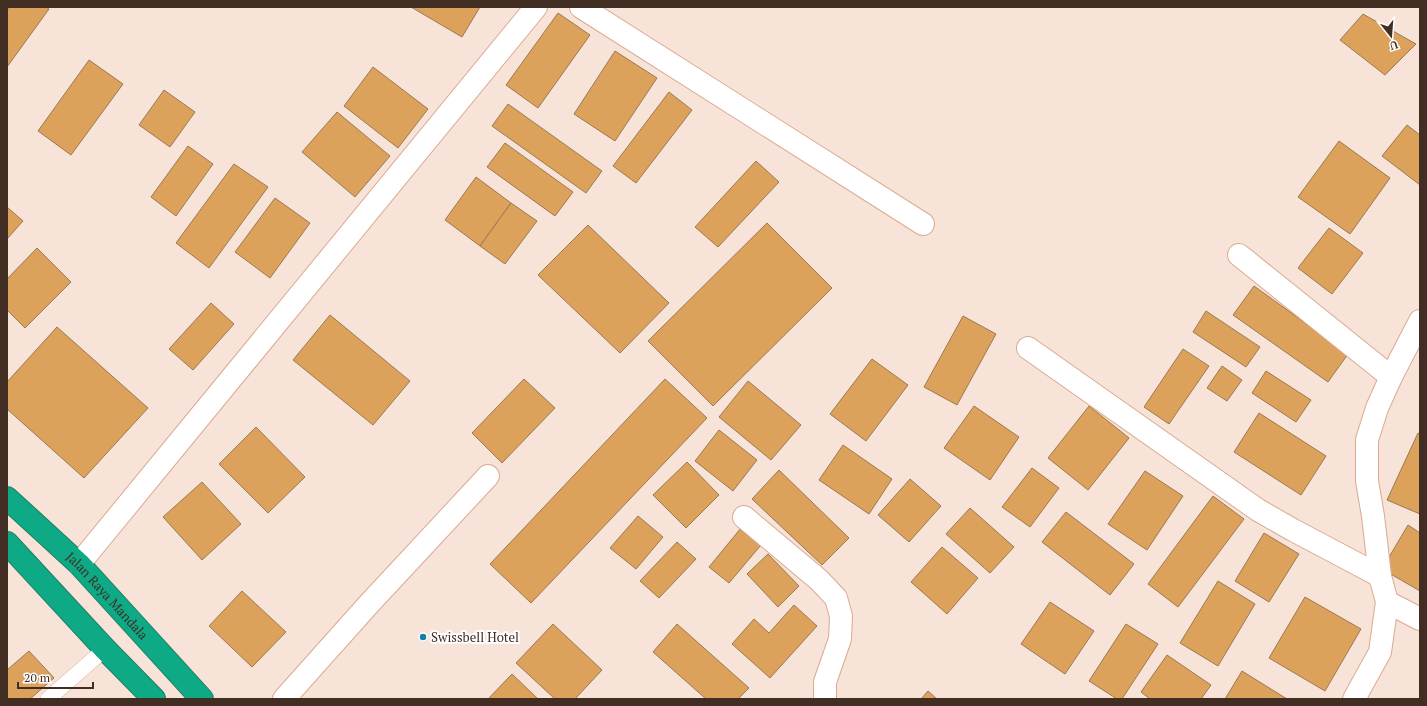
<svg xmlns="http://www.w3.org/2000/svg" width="1427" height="706" viewBox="0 0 1427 706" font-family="'PT Serif',serif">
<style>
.building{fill:#dca25c;stroke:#9b7951}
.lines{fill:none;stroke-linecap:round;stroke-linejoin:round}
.lane-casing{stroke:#dbaa8f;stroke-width:16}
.street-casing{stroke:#dbaa8f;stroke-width:24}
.highway-casing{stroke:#207e63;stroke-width:24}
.lane{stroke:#fff;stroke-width:15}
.street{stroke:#fff;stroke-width:22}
.highway{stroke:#0eaa86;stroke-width:22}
.poi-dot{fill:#127fa8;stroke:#fff;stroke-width:1.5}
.labels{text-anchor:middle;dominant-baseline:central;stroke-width:4;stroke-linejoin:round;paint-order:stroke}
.street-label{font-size:13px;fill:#412d22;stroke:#fff}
.poi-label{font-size:13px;fill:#412d22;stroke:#fff;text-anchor:start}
</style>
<rect width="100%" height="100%" fill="#f8e3d8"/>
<g class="building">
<polygon points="10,7 46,7 49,9 7,67 7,11"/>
<polygon points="411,7 480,7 462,37"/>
<polygon points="558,13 590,35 538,108 506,85"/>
<polygon points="1363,14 1416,44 1385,75 1340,40"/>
<polygon points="615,51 657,78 615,141 574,114"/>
<polygon points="89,60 123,84 71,155 38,131"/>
<polygon points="373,67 428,109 398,148 344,106"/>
<polygon points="164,90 195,112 170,147 139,125"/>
<polygon points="669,92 692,110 636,183 613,166"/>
<polygon points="508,104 602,171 586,193 492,126"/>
<polygon points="337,112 390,156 355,197 302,152"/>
<polygon points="1407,125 1420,135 1420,185 1382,156"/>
<polygon points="1339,141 1390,178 1350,234 1298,197"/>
<polygon points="505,143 573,192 555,216 487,167"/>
<polygon points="188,146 213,164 176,216 151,197"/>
<polygon points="756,161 779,182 718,247 695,227"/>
<polygon points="234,164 268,187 209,268 176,243"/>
<polygon points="476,177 511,203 480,246 445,220"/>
<polygon points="275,198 310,223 270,278 235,252"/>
<polygon points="511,203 537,221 505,264 480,246"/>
<polygon points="7,207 23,221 7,239"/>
<polygon points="767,223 832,288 713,406 648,341"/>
<polygon points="588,225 669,303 620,353 538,275"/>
<polygon points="1329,228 1363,253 1332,294 1298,268"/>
<polygon points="37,248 71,282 25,328 7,310 7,279"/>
<polygon points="1254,286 1348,354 1328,382 1233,315"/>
<polygon points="211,303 234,324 193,370 169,349"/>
<polygon points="1206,311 1260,347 1246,367 1193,332"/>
<polygon points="330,315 410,381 373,425 293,360"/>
<polygon points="963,316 996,334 957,405 924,387"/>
<polygon points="57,327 148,408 84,478 7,409 7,382"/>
<polygon points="1183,349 1209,366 1169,424 1144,407"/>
<polygon points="872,359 908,385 866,441 830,414"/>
<polygon points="1222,366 1242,380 1227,401 1207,388"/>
<polygon points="1266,371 1311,400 1296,422 1252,393"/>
<polygon points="524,379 555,408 502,463 472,433"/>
<polygon points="665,379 707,418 531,603 490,564"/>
<polygon points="748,381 801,425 771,460 719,417"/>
<polygon points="974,406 1019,437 990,480 944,448"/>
<polygon points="1089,406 1129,438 1088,490 1048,458"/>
<polygon points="1259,413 1326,456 1301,495 1234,452"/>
<polygon points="256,427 305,477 268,513 219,464"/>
<polygon points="719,430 757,460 733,491 695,461"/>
<polygon points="1418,433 1420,434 1420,514 1387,500"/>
<polygon points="843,445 892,479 869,514 819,480"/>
<polygon points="687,462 719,495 686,528 653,495"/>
<polygon points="1032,468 1059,488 1030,527 1002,507"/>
<polygon points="779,470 849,538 822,565 752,499"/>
<polygon points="1145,471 1183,496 1147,550 1108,524"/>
<polygon points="910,479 941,506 909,542 878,515"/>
<polygon points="202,482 241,524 202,560 163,517"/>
<polygon points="1213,496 1244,519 1178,607 1148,584"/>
<polygon points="970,508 1014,547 990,573 946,534"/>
<polygon points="1066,512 1134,564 1110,595 1042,542"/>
<polygon points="638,516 663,537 636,569 610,548"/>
<polygon points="1408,525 1420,533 1420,591 1382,569"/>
<polygon points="741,528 761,545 729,583 709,567"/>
<polygon points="1264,533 1299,554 1269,602 1235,581"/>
<polygon points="677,542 696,559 659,598 640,581"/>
<polygon points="942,547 978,578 947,614 911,582"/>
<polygon points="768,554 799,586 778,607 747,574"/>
<polygon points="1218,581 1255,604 1218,666 1180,643"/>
<polygon points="242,591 286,632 252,667 209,626"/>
<polygon points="1305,597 1361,629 1325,691 1269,658"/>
<polygon points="1050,602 1094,631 1065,674 1021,644"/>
<polygon points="794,605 817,626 770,678 732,644 754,619 769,633"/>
<polygon points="553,624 602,670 575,699 555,699 516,663"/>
<polygon points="677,624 749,688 738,699 706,699 653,652"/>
<polygon points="1126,624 1158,644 1122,699 1117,699 1089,681"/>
<polygon points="29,651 54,678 30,699 7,699 7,670"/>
<polygon points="1167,655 1211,685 1201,699 1150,699 1141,692"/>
<polygon points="1242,671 1287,699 1225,699"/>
<polygon points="512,674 538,699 488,699"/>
<polygon points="928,691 937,699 921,699"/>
</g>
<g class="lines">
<defs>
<polyline id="lane" points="48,699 105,649"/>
<g id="street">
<polyline points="581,7 923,224"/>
<polyline points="1239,255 1391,377"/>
<polyline points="1028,348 1258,510 1293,530 1380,576"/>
<polyline points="744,517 819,580 836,598 841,616 840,639 825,682 825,699"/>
<polyline points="79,564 536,7"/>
<polyline points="1387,602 1420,619"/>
<polyline points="284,699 368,605 488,476"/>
<polyline points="1354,699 1380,652 1387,602 1380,576 1373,516 1367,481 1367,440 1377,408 1391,377 1420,321"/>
</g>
<g id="highway">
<path id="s1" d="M7,498L79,564L202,699"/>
<polyline points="7,543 105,649 154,699"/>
</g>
</defs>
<use href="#lane" class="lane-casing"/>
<use href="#street" class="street-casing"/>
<use href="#highway" class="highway-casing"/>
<use href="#lane" class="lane"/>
<use href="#street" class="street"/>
<use href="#highway" class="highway"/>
</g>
<circle class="poi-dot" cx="423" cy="637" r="4"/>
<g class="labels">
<g class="street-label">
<text stroke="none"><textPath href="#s1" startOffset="140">Jalan Raya Mandala</textPath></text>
</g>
<g class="poi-label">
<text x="431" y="637">Swissbell Hotel</text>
</g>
</g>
<rect width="1427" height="706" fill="none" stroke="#412d22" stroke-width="16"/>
<g transform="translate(1391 36) rotate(163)" stroke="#ffffff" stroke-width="3" paint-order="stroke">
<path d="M0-3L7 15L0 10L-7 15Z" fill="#412d22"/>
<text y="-6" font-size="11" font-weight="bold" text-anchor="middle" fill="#412d22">U</text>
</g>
<path d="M18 682v6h75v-6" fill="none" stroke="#412d22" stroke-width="2"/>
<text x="24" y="682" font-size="12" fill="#412d22" stroke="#ffffff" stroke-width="3" paint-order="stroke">20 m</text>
</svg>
